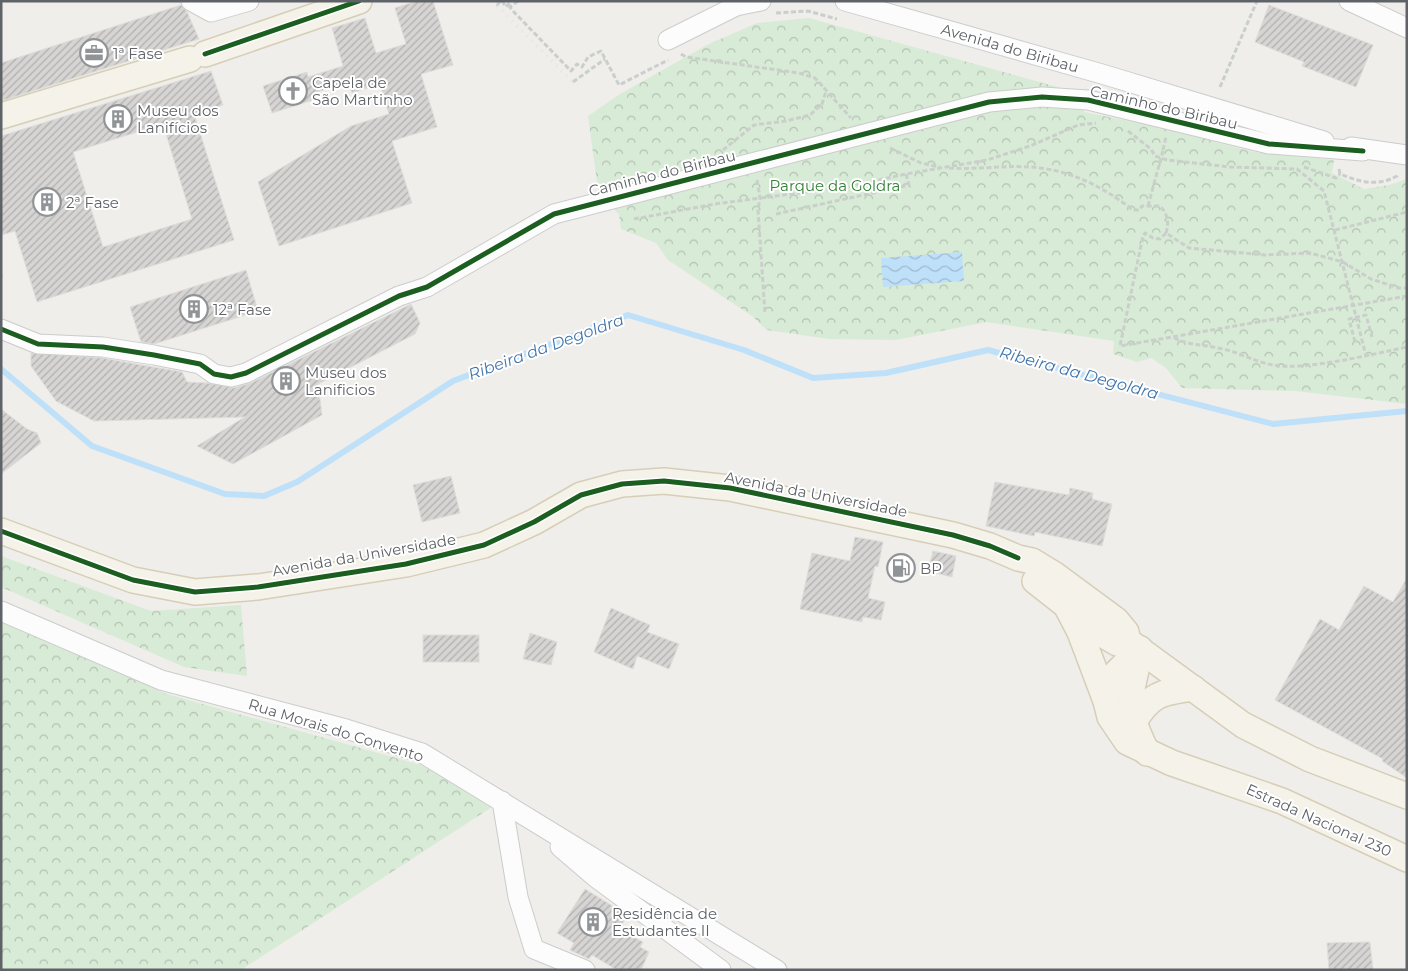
<svg xmlns="http://www.w3.org/2000/svg" width="1408" height="971" viewBox="0 0 1408 971" font-family="Montserrat,sans-serif">
<style>
.forest{fill:url(#forest-crowns)}
.water{fill:url(#water-waves)}
.lines{fill:none;stroke-linecap:round;stroke-linejoin:round}
.stream{stroke:#bfe0f9;stroke-width:6}
.building{fill:url(#building-hatch);stroke:#deddd9;fill-rule:evenodd}
.minor-casing{stroke:#cbcccc;stroke-width:21}
.major-casing{stroke:#d7ceb8;stroke-width:28}
.path{stroke:#cacfcc;stroke-width:3;stroke-dasharray:5 2.5;stroke-linecap:butt}
.minor{stroke:#fdfcfc;stroke-width:19}
.major{stroke:#f4f2e9;stroke-width:25}
.rail{stroke:#e4e4e4;stroke-width:4;stroke-dasharray:1 6;stroke-linecap:butt}
.path-bridge{stroke:#cacfcc;stroke-width:3;stroke-dasharray:5 2.5;stroke-linecap:butt}
.cycleway-casing{stroke:#fff;stroke-width:8}
.cycleway{stroke:#1b5e20;stroke-width:5}
.labels{text-anchor:middle;dominant-baseline:central;stroke-width:4;stroke-linejoin:round;paint-order:stroke}
.street-label{font-size:15px;fill:#5f6368;stroke:#fff}
.poi-label{font-size:15px;fill:#5f6368;stroke:#fff;text-anchor:start}
.park-label{font-size:15px;fill:#348238;stroke:#fff}
.water-label{font-size:16px;font-style:italic;fill:#4174aa;stroke:#fff}
</style>
<defs>
<pattern id="forest-crowns" width="20" height="18" patternUnits="userSpaceOnUse" patternTransform="scale(1.25)"><rect width="20" height="18" fill="#d8ebd6"/><path d="M2 6a3 3 0 1 1 6 0M12 15a3 3 0 1 1 6 0" fill="none" stroke="#b2c2b1"/></pattern>
<pattern id="water-waves" width="16" height="10" patternUnits="userSpaceOnUse" patternTransform="scale(1.25)"><rect width="16" height="10" fill="#bfe0f9"/><path d="M0 5q4-4 8 0t8 0" fill="none" stroke="#9eb9cd"/></pattern>
<pattern id="building-hatch" width="6" height="6" patternUnits="userSpaceOnUse" patternTransform="scale(1.25)"><rect width="6" height="6" fill="#d6d5d3"/><path d="M-1 1l2-2M0 6l6-6M5 7l2-2" fill="none" stroke="#b1b0af"/></pattern>
</defs>
<rect width="100%" height="100%" fill="#efeeea"/>
<g class="forest">
<polygon points="809,18 1079,93 1084,112 1154,126 1254,152 1334,160 1332,173 1364,189 1389,185 1407,179 1407,404 1295,391 1182,388 1166,368 1151,358 1137,362 1113,354 1114,341 986,322 896,340 829,339 767,330 752,316 668,260 656,243 621,229 619,214 599,197 588,116 620,94 709,44 757,23"/>
<polygon points="1,556 151,611 241,605 247,676 184,667 1,587"/>
<polygon points="1,622 167,694 421,765 492,807 241,970 1,970"/>
</g>
<polygon class="water" points="962,252 964,281 883,287 881,258"/>
<g class="lines">
<polyline class="stream" points="1,369 92,446 225,494 264,496 297,482 453,381 628,315 744,350 813,378 886,373 988,350 1273,424 1407,411"/>
</g>
<g class="building">
<polygon points="417,1 433,1 453,65 421,74 437,127 392,141 412,203 279,246 258,182 351,126 389,114 380,84 352,93 348,82 314,93 316,99 272,113 263,86 307,72 308,77 343,66 332,28 365,18 376,53 406,44 395,8"/>
<polygon points="181,5 187,12 199,39 1,101 1,63"/>
<polygon points="1269,5 1373,45 1356,87 1302,66 1304,62 1255,42"/>
<path d="M211,71L223,105L194,114L234,240L37,302L15,231L1,235V136ZM163,124L192,219L103,247L73,152Z"/>
<polygon points="246,270 258,311 154,344 141,342 130,307"/>
<polygon points="411,304 420,323 415,334 318,384 322,415 233,464 197,446 245,417 94,421 56,401 31,366 31,353 102,358 182,372 187,382 207,383 234,388 251,383"/>
<polygon points="1,409 27,429 37,433 41,443 1,474"/>
<polygon points="451,476 460,513 422,522 413,485"/>
<polygon points="995,482 1069,495 1070,488 1093,493 1092,499 1112,504 1102,546 1035,532 1034,536 986,526"/>
<polygon points="855,537 883,542 878,567 875,566 868,598 885,602 881,620 863,617 862,622 800,609 812,553 850,561"/>
<polygon points="933,551 956,556 952,577 928,571"/>
<polygon points="1407,578 1407,778 1382,761 1383,759 1275,700 1320,619 1339,630 1364,586 1393,602"/>
<polygon points="611,608 650,625 647,632 679,644 669,669 637,656 633,669 594,652"/>
<polygon points="530,633 557,642 551,665 523,659"/>
<rect x="423" y="635" width="56" height="27"/>
<polygon points="585,889 627,915 619,930 643,942 640,947 649,952 641,970 617,970 592,955 589,959 570,950 574,943 557,933"/>
<polygon points="1370,942 1373,970 1329,970 1327,943"/>
</g>
<g class="lines">
<defs>
<g id="minor">
<polyline points="191,1 211,12 249,1"/>
<polyline points="845,1 1102,74 1324,141"/>
<polyline points="1349,1 1407,28"/>
<polyline points="668,40 736,6 761,1"/>
<polyline points="1351,147 1407,155"/>
<polyline points="1,329 38,344 103,347 154,355 200,364 214,374 231,377 246,373 399,296 427,287 554,214 989,102 1042,97 1088,100 1269,144 1363,151"/>
<polyline points="1,611 161,680 346,729 422,753 777,970"/>
<polyline points="502,801 518,897 534,949 585,970"/>
<polyline points="560,847 595,877 721,970"/>
</g>
<g id="major">
<polyline points="205,54 359,1"/>
<polyline points="1,116 190,59"/>
<polyline points="1,531 133,580 195,592 258,587 406,564 484,545 534,522 581,495 622,484 664,481 730,488 953,535 990,546 1018,558 1032,561 1055,575 1116,620 1126,632 1128,641 1243,725 1310,759 1407,796"/>
<polyline points="1035,581 1105,636 1117,643 1128,641"/>
<polyline points="1068,609 1080,632 1106,701"/>
<polyline points="1140,649 1111,678 1107,688 1106,701 1110,717 1127,742 1172,763 1282,801 1407,859"/>
<path d="M1140,649C1138,665 1133,680 1131,696C1129,716 1139,735 1147,753"/>
<path d="M1134,722C1150,694 1162,692 1193,688"/>
</g>
</defs>
<use href="#minor" class="minor-casing"/>
<use href="#major" class="major-casing"/>
<g class="path">
<polyline points="502,1 506,7 511,1"/>
<polyline points="518,1 510,7 512,10 571,71 577,64 582,67 588,57 601,51 619,85 668,60"/>
<polyline points="497,6 500,1"/>
<polyline points="776,13 808,11 837,19"/>
<polyline points="681,54 686,57 799,73 815,78 851,118"/>
<polyline points="573,82 605,59"/>
<polyline points="1220,87 1257,1"/>
<polyline points="1128,131 1151,149 1155,156 1167,160 1230,167 1297,169 1324,191 1366,356"/>
<polyline points="890,148 921,163 940,167"/>
<polyline points="723,150 754,125 786,121 810,115 822,104 826,91"/>
<polyline points="1163,150 1166,137"/>
<polyline points="1304,167 1336,178 1340,174"/>
<path d="M949,168C979,170 1010,164 1040,168C1075,172 1106,189 1133,210H1139L1142,206H1160C1168,214 1169,223 1166,233L1189,248L1265,255L1310,253L1343,262L1371,279L1399,288H1407"/>
<path d="M1339,169L1340,174C1360,182 1377,187 1397,176L1398,173"/>
<polyline points="757,180 760,198 758,210 765,313"/>
<polyline points="1148,206 1161,158"/>
<polyline points="776,214 909,185 906,174"/>
<polyline points="634,219 715,204 852,186 906,174 987,160 1030,146 1078,125 1096,123"/>
<polyline points="1335,230 1407,212"/>
<polyline points="1166,233 1160,239 1153,238 1145,233 1143,236 1120,346 1407,296"/>
<polyline points="1,275 1,278"/>
<path d="M1174,338C1191,346 1201,344 1218,348C1237,351 1255,362 1273,365C1304,371 1374,354 1407,347"/>
<polyline points="1355,342 1349,319 1366,315 1372,337"/>
</g>
<use href="#minor" class="minor"/>
<use href="#major" class="major"/>
<polyline class="rail" points="497,6 573,82"/>
<polyline class="path-bridge" points="1160,163 1163,150"/>
<defs>
<g id="cycleway">
<polyline points="205,54 359,1"/>
<polyline points="1,329 38,344 103,347 154,355 200,364 214,374 231,377 246,373 399,296 427,287 554,214 989,102 1042,97 1088,100 1269,144 1363,151"/>
<polyline points="1,531 133,580 195,592 258,587 406,564 484,545 534,522 581,495 622,484 664,481 730,488 953,535 990,546 1018,558"/>
</g>
</defs>
<use href="#cycleway" class="cycleway-casing"/>
<use href="#cycleway" class="cycleway"/>
</g>
<defs>
<symbol id="office-ring" viewBox="-11 -11 22 22"><circle r="9.5" fill="#fff" stroke="#919496" stroke-width="1.5"/><path d="M-6-3h4V-5.5h4V-3h4V5H-6ZM-1-4.5V-3h2v-1.5ZM-6 0V1H6V0Z" fill="#919496"/></symbol>
<symbol id="church-ring" viewBox="-11 -11 22 22"><circle r="9.5" fill="#fff" stroke="#919496" stroke-width="1.5"/><path d="M-1.2-6h2.4v3.5h3.3v2.4h-3.3V6h-2.4V-.1h-3.3v-2.4h3.3Z" fill="#919496"/></symbol>
<symbol id="building-ring" viewBox="-11 -11 22 22"><circle r="9.5" fill="#fff" stroke="#919496" stroke-width="1.5"/><path d="M-4-6H4V6H1V3H-1V6H-4ZM-2.5-4.3h1.7v1.8h-1.7ZM.8-4.3h1.7v1.8H.8ZM-2.5-1h1.7V.8h-1.7ZM.8-1h1.7V.8H.8Z" fill="#919496"/></symbol>
<symbol id="fuel-ring" viewBox="-11 -11 22 22"><circle r="9.5" fill="#fff" stroke="#919496" stroke-width="1.5"/><path d="M-5.5-6h7V0h2V4h1.3V-2.5L3-4.5l.8-.8L6-3V5H2.5V1h-1V6h-7ZM-4.2-4.7v3.2H.2V-4.7Z" fill="#919496"/></symbol>
</defs>
<g fill-rule="evenodd">
<use href="#office-ring" x="78" y="37" width="32" height="32"/>
<use href="#church-ring" x="277" y="75" width="32" height="32"/>
<use href="#building-ring" x="102" y="103" width="32" height="32"/>
<use href="#building-ring" x="31" y="186" width="32" height="32"/>
<use href="#building-ring" x="178" y="293" width="32" height="32"/>
<use href="#building-ring" x="270" y="365" width="32" height="32"/>
<use href="#fuel-ring" x="885" y="552" width="32" height="32"/>
<use href="#building-ring" x="577" y="906" width="32" height="32"/>
</g>
<g class="labels">
<g class="street-label">
<text transform="translate(1010 48) rotate(16)">Avenida do Biribau</text>
<text transform="translate(1164 107) rotate(13)">Caminho do Biribau</text>
<text transform="translate(662 173) rotate(-14)">Caminho do Biribau</text>
<text transform="translate(816 494) rotate(11)">Avenida da Universidade</text>
<text transform="translate(364 555) rotate(-10)">Avenida da Universidade</text>
<text transform="translate(336 730) rotate(17)">Rua Morais do Convento</text>
<text transform="translate(1319 820) rotate(24)">Estrada Nacional 230</text>
</g>
<g class="poi-label">
<text x="113" y="53">1ª Fase</text>
<text x="312" y="82">Capela de<tspan x="312" dy="17">São Martinho</tspan></text>
<text x="137" y="110">Museu dos<tspan x="137" dy="17">Lanifícios</tspan></text>
<text x="66" y="202">2ª Fase</text>
<text x="213" y="309">12ª Fase</text>
<text x="305" y="372">Museu dos<tspan x="305" dy="17">Lanificios</tspan></text>
<text x="920" y="568">BP</text>
<text x="612" y="913">Residência de<tspan x="612" dy="17">Estudantes II</tspan></text>
</g>
<g class="park-label">
<text x="835" y="185">Parque da Goldra</text>
</g>
<g class="water-label">
<text transform="translate(546 347) rotate(-20)">Ribeira da Degoldra</text>
<text transform="translate(1079 373) rotate(15)">Ribeira da Degoldra</text>
</g>
</g>
<rect width="1408" height="971" fill="none" stroke="#5f6368" stroke-width="5"/>
</svg>
